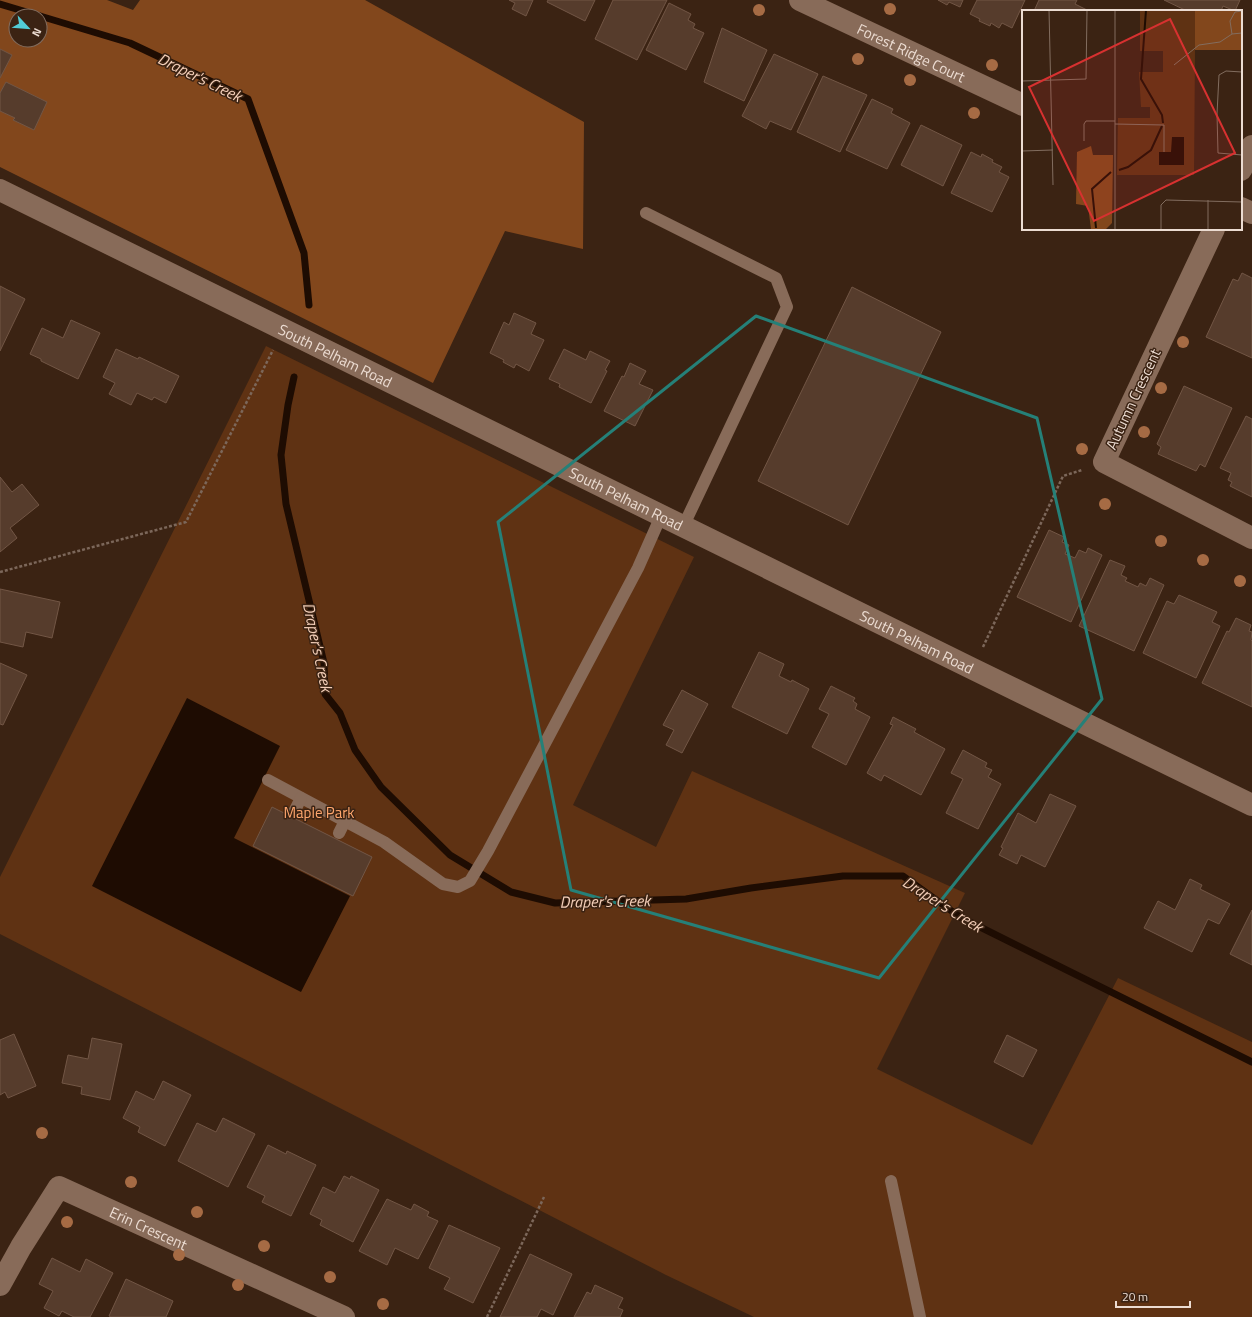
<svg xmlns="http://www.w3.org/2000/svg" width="1252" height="1317" viewBox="0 0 1252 1317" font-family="'Titillium Web',sans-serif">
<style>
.green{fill:#5f3213}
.forest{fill:#82471c;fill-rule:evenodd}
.water{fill:#1e0c02}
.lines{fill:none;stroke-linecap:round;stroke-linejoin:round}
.stream{stroke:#1e0c02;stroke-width:7}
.building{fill:#563c2c;stroke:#725645}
.path{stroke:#7c675a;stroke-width:2.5;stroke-dasharray:3 2;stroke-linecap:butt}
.lane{stroke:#886b59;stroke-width:12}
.street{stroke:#886b59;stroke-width:22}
.secondary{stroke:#886b59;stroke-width:22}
.tree{fill:#a66b44}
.marked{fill:none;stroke:#258078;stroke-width:3;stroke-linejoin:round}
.labels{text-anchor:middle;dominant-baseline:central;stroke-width:3;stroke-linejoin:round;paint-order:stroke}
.street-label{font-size:15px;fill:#ecdcd2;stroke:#3b2313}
.park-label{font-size:15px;fill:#fea66d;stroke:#3b2313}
.water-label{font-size:16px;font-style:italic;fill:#f4cfb9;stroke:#3b2313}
.inset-river{fill:none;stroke:#1e0c02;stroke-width:2}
.inset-road{fill:none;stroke:#826d5f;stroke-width:1}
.view{fill:#d73130;fill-opacity:0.15;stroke:#d73130;stroke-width:2}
.inset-edge{fill:none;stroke:#ecdcd2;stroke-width:2}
</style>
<rect width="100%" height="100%" fill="#3b2313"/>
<polygon class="green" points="266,346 694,557 573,805 656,847 692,771 965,893 877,1069 1032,1145 1118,978 1252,1042 1252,1317 754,1317 666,1275 0,934 0,877"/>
<path class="forest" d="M0,0H107L133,10L140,0H365L584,122L583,249L505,231L433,383L0,167ZM16,16H40V40H16Z"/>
<polygon class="water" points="187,698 280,746 234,838 350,896 301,992 92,886"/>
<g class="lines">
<g class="stream">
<polyline points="0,4 40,16"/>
<polyline points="40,16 130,43 248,99 304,253 309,305"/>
<polyline points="294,377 288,405 281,455 286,504 324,663 325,694 340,713 355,750 381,787 450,855 511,892 555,903 686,899 751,888 843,876 903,876 960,917 1252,1062"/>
</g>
</g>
<g class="building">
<polygon points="509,0 533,0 526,16 512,9 515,3"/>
<polygon points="548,0 595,0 585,21 547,2"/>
<polygon points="613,0 667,0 637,60 595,39"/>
<polygon points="938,0 963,0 960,7 949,2 947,5"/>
<polygon points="977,0 1025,0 1012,28 1002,23 999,28 991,23 990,26 979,21 980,19 970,14"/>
<polygon points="1039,0 1077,0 1075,4 1087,10 1087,11 1034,11"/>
<polygon points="1164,0 1240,0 1235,11 1223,6 1221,11 1187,11"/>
<polygon points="669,3 691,14 688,20 695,24 693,28 704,33 686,70 646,50"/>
<polygon points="722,28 767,50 744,101 704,82"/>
<polygon points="0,49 12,55 0,78"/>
<polygon points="774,54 818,74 791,130 770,121 766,129 742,116"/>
<polygon points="823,76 867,95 840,152 797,132"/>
<polygon points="6,82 47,102 34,130 13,120 15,118 0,111 0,93"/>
<polygon points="872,99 893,109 891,113 910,123 887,169 846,150"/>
<polygon points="921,125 962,145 943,186 901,165"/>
<polygon points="971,152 981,157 982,154 993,160 992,162 1002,167 999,172 1009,177 992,212 951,193"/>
<polygon points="1242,273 1252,278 1252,358 1206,337 1233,279 1238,281"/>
<polygon points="0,286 25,299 0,351"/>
<polygon points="852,287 941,332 848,525 758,481"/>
<polygon points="514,313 536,323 531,334 544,340 529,371 516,364 514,368 503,362 504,360 490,353 504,322 509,325"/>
<polygon points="71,320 100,333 78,379 41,361 41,359 30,354 42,328 63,338"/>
<polygon points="116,349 138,359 139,357 179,376 166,403 154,397 152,400 137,393 131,405 109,394 115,383 103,377"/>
<polygon points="564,349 586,360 590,351 610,361 605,370 607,371 591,403 559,387 560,384 549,379"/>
<polygon points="630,363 646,371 639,384 653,390 635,426 604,411 622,376 624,377"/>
<polygon points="1184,386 1232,408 1205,467 1200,464 1196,471 1158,454 1161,447 1157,444"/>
<polygon points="1246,416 1252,419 1252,497 1230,486 1232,482 1228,480 1231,473 1220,468"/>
<polygon points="0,477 12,492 22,484 39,505 10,528 17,538 0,552"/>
<polygon points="1049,530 1064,537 1062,542 1069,545 1065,554 1075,558 1079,550 1086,553 1088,548 1102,555 1071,622 1017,597"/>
<polygon points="1110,560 1125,566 1121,575 1127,578 1125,581 1138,587 1140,583 1146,586 1150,578 1164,585 1134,651 1079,626"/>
<polygon points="0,589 60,602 52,638 26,632 23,647 0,642"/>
<polygon points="1179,595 1217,612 1212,622 1220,626 1196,678 1143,653 1167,601 1174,604"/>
<polygon points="1236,618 1251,625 1249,631 1252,632 1251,640 1252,641 1252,707 1202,683 1227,631 1229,632"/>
<polygon points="759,652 784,664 779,676 791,682 792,680 809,689 787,734 732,707"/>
<polygon points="0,663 27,675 3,725 0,724"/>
<polygon points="831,686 855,698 853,701 857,704 855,709 870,717 846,765 812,747 829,714 819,709"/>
<polygon points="682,690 708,704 682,753 666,745 674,730 663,725"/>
<polygon points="893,717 916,729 914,732 945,749 921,795 884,775 881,781 867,773 893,725 890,724"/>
<polygon points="963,750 987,763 985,767 992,770 988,777 1001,784 978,829 946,813 963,779 951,773"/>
<polygon points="1050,794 1076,806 1045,867 1021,855 1017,864 999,855 1003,848 1001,847 1018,813 1036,823"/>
<polygon points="272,807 372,857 353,896 253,846"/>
<polygon points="1190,879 1202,885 1200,889 1230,904 1219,924 1208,919 1192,952 1144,928 1158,901 1175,910"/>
<polygon points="1252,910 1252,965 1230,954"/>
<polygon points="14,1034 36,1086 8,1098 5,1092 0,1095 0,1040"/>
<polygon points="1007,1035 1037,1050 1023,1077 994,1062"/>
<polygon points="92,1038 122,1044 110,1100 81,1094 82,1087 62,1083 68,1055 88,1059"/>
<polygon points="163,1081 191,1095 165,1146 138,1132 140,1127 123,1118 136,1091 154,1100"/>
<polygon points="223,1118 255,1134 228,1187 178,1161 197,1123 216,1132"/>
<polygon points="268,1145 286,1154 287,1151 316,1165 291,1216 262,1202 265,1196 247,1187"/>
<polygon points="344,1176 350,1179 351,1176 379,1190 353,1242 320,1225 322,1220 310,1214 323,1187 335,1193"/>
<polygon points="387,1199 411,1210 414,1204 429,1212 427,1216 438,1221 418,1259 395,1248 387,1265 359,1251"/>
<polygon points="449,1225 500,1248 473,1303 444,1289 450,1278 429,1268"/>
<polygon points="530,1254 572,1274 553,1315 541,1309 537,1317 500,1317"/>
<polygon points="52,1258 80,1272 86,1259 113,1273 90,1317 74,1317 62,1311 59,1316 44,1308 53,1291 39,1284"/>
<polygon points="126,1279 173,1301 166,1317 111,1317 109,1316"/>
<polygon points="595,1285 623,1298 618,1308 623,1310 620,1317 574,1317 587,1292 591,1294"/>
</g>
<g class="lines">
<g class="path">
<polyline points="0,572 186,522 273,350"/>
<polyline points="983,647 1063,476 1082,470"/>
<polyline points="487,1317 544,1197"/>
</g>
<g class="lane">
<polyline points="646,213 776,278 787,307 683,527"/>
<polyline points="268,780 384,842 443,884 458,887 470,881 488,851 638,568 661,516"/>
<polyline points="294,812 301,798"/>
<polyline points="339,833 345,821"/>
<polyline points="891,1181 920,1317"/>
</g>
<g class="street">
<path id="s1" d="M800,0L1023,105"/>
<polyline points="1241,170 1252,146"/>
<polyline points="1241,208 1252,213"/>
<polyline points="1214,229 1104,462 1252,538"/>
<path id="s2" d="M0,1285L21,1247L59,1187L344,1317"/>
</g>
<path class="secondary" id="s3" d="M0,190L973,669L1252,805"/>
</g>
<g class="tree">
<circle cx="890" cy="9" r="6"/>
<circle cx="759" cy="10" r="6"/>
<circle cx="858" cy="59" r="6"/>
<circle cx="992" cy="65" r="6"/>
<circle cx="910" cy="80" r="6"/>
<circle cx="974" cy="113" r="6"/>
<circle cx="1183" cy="342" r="6"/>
<circle cx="1161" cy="388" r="6"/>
<circle cx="1144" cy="432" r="6"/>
<circle cx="1082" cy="449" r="6"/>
<circle cx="1105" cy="504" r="6"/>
<circle cx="1161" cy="541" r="6"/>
<circle cx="1203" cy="560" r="6"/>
<circle cx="1240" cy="581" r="6"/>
<circle cx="42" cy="1133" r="6"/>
<circle cx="131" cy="1182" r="6"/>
<circle cx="197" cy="1212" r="6"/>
<circle cx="67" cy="1222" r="6"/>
<circle cx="264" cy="1246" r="6"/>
<circle cx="179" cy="1255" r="6"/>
<circle cx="330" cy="1277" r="6"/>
<circle cx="238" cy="1285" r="6"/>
<circle cx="383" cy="1304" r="6"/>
</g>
<path class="marked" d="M756,316L1037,418L1102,699L879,978L571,890L498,522Z"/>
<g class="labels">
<g class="street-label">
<text stroke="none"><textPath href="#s1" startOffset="123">Forest Ridge Court</textPath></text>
<text stroke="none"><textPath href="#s3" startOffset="374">South Pelham Road</textPath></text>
<text transform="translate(1133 399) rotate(-65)">Autumn Crescent</text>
<text stroke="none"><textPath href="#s3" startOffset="698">South Pelham Road</textPath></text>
<text stroke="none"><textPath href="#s3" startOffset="1022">South Pelham Road</textPath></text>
<text stroke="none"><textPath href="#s2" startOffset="213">Erin Crescent</textPath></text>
</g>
<g class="park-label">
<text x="319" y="812">Maple Park</text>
</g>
<g class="water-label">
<text transform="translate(200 77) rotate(26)">Draper's Creek</text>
<text transform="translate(318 647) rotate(78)">Draper's Creek</text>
<text transform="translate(605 901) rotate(-1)">Draper's Creek</text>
<text transform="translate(943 904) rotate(32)">Draper's Creek</text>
</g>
</g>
<g transform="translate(1022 10)">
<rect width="220" height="220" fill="#3b2313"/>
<path d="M118,0H220V40H173L172,165H95L96,108H128V97H119L117,62H141V41H118Z" fill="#5f3213"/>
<path d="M173,0H220V40H173ZM69,136L71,145H91L90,213L84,219H69L66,196L54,194L55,142Z" fill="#82471c"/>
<path d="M150,127H162V155H137V142H149Z" fill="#1e0c02"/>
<path class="inset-river" d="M124,0L119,69L140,105L141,113M97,160L106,157L129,140L140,116M74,218L70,179L89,162"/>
<path class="inset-road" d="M27,0L31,175M210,24L208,11L213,2L220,1M152,55L177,35L198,32L210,24L220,23M220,62L204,61L197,65L195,104L196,143L220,145M0,71L64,69L65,0M93,114L142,115V142M62,131V114L64,111H93M0,141L31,140M186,190V220M93,220V0M139,220V195L144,190L220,192"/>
<path class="view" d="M148,9L213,143L72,211L7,77Z"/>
<rect width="220" height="220" class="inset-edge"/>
</g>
<g transform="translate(28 28) rotate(116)"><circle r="19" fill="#3b2313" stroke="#826d5f"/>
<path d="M0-3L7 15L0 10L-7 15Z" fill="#52ccd6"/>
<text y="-6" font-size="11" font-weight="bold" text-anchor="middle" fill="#ecdcd2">N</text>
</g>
<path d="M1116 1301v6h74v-6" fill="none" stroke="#ecdcd2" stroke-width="2"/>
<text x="1122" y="1301" font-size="12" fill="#ecdcd2" stroke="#3b2313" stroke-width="3" paint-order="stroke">20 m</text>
</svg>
